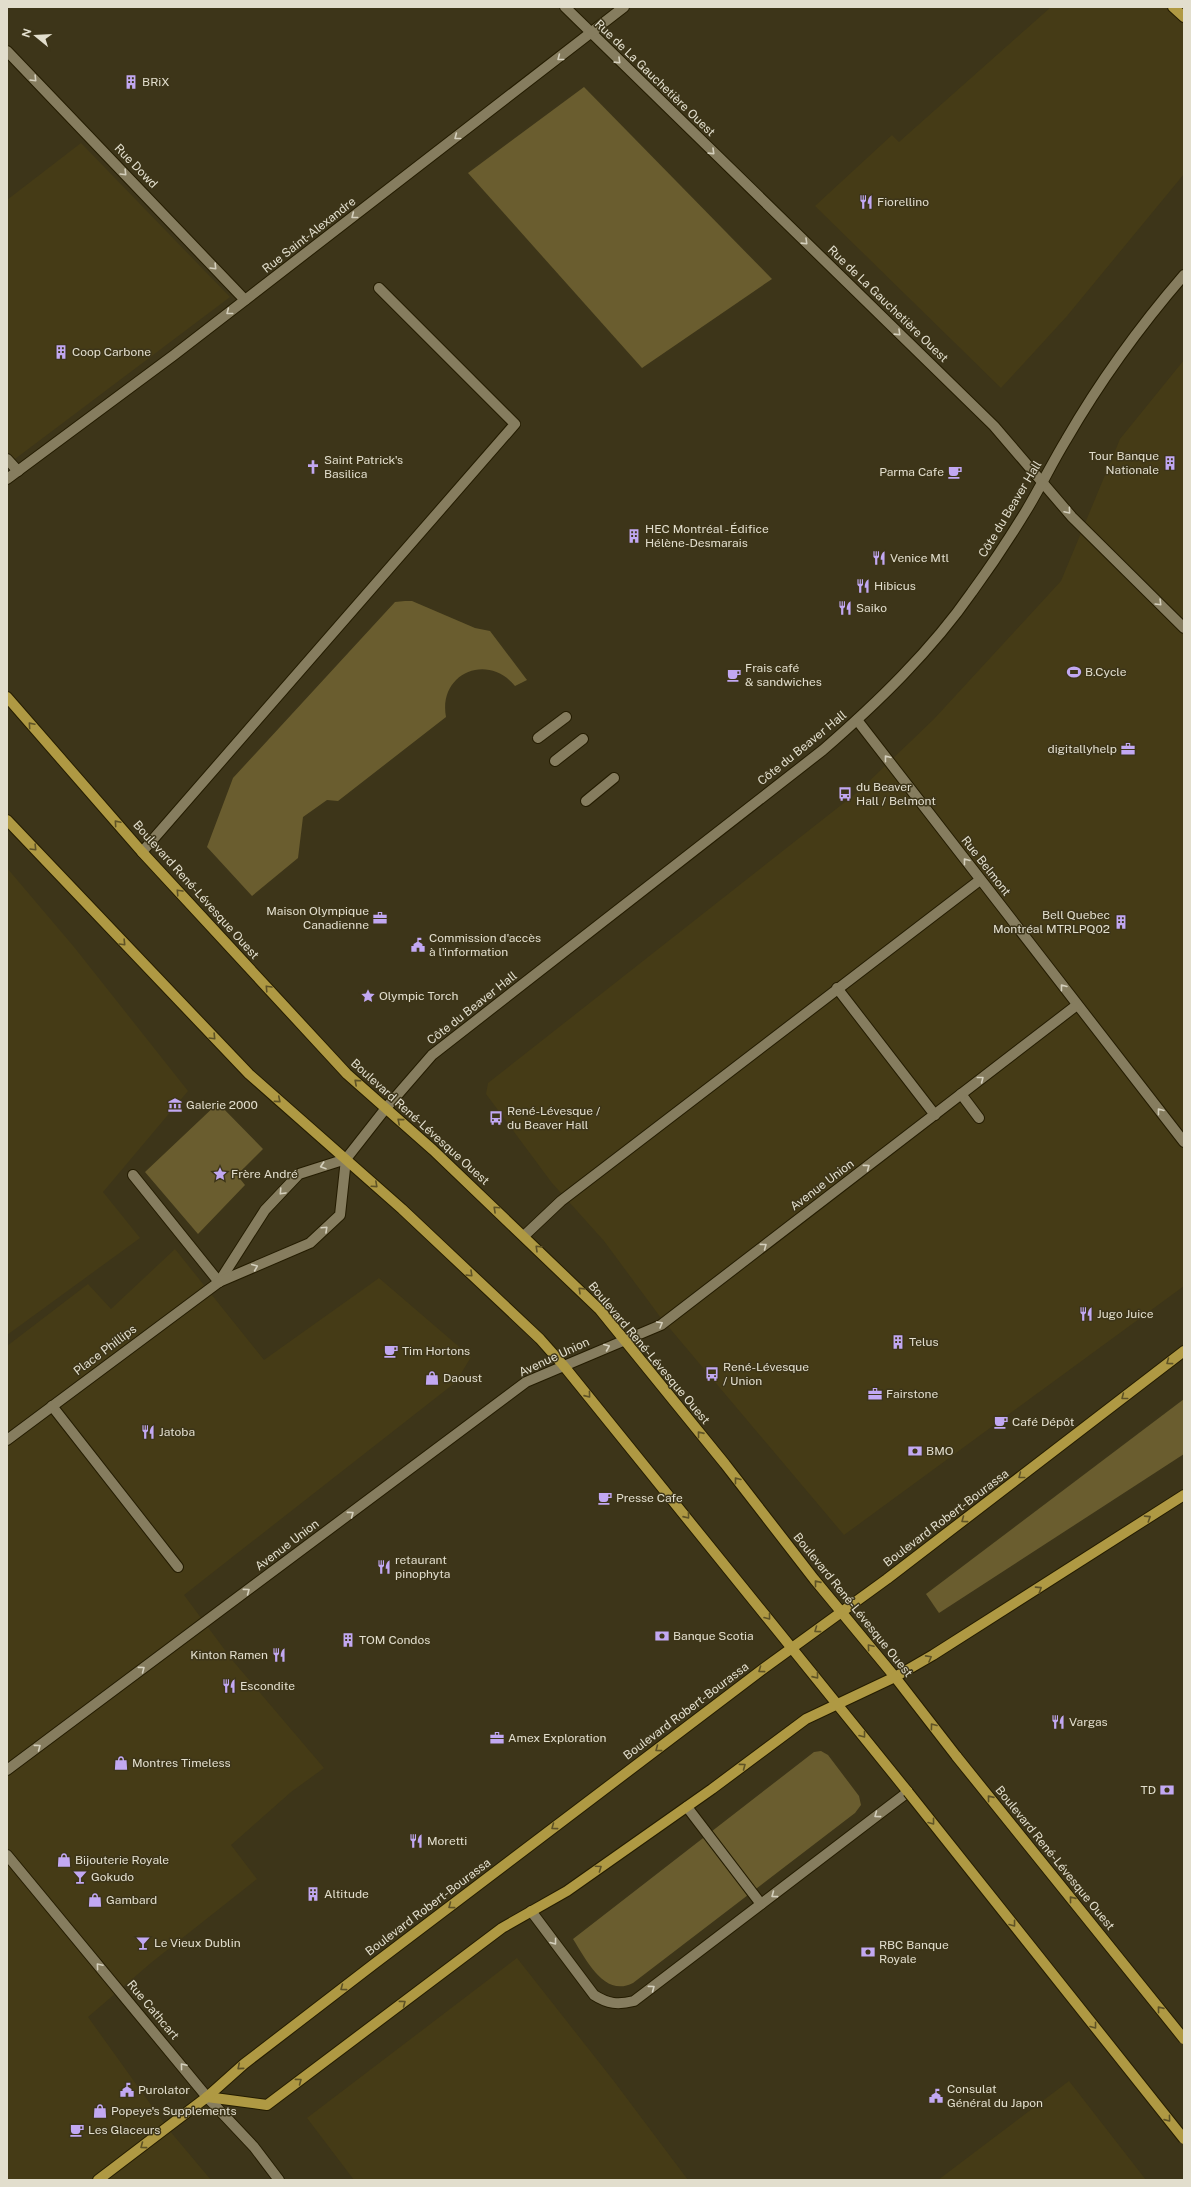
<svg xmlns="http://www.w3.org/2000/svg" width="1191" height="2187" viewBox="0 0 1191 2187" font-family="'Public Sans',sans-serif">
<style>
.built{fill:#453b16}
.green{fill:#6a5d2f}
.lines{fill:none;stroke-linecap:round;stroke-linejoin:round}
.minor-casing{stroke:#241c01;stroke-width:12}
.major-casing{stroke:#241c01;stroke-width:12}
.minor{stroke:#867d5f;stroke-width:10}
.major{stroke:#af9943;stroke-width:10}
.major-bridge-casing{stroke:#241c01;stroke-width:12;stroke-linecap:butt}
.major-bridge{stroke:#af9943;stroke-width:10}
.oneway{stroke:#d4cfbc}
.oneway2{stroke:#5f5326}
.labels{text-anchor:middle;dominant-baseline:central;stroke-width:3;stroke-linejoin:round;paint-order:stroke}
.street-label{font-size:12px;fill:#e2decd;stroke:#3d3519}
.poi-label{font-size:12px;fill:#e2decd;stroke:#3d3519;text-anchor:start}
</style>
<rect width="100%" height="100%" fill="#3d3519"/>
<g class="built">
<polygon points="1051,7 1184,7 1184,174 1067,316 1001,388 815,206 892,135 899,142"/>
<polygon points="81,143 230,297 7,465 7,200"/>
<polygon points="1184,360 1184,1286 844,1535 661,1318 604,1241 552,1183 486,1094 488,1083 859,791 934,719 1061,581 1120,439"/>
<polygon points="7,868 74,947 188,1091 103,1192 140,1238 7,1335"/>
<polygon points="175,1249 264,1360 379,1278 471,1357 456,1382 184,1595 233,1661 324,1768 291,1792 231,1845 257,1879 152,1962 88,2017 169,2130 211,2180 7,2180 7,1346 88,1284 111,1309"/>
<polygon points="517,1958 613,2080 688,2180 354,2180 307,2118"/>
<polygon points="1069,2081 1146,2180 938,2180"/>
</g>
<g class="green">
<polygon points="584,87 772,279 642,368 468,173"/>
<path d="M405,601H412L475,628L490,631L527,680L515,686C487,652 438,674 446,717L338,801L327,800L303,817L298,858L252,896L207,847L233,778L395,602Z"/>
<polygon points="218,1103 263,1149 237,1175 245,1185 198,1234 145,1172"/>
<polygon points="1184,1399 1184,1454 939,1613 926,1594"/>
<path d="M821,1751L828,1755L859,1796L861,1805L855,1813L633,1983C604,1998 586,1959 573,1939L814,1752Z"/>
</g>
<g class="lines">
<defs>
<g id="minor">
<polyline points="565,7 994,426 1072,517 1184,628"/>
<polyline points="7,51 245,300"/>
<polyline points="7,459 18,471"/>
<polyline points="7,479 174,355 624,7"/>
<polyline points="857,720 1184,1142"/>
<polyline points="538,738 566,717"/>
<polyline points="555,761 583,739"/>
<polyline points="586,801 614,778"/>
<polyline points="142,852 515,424 379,288"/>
<polyline points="837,988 935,1115"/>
<polyline points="961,1094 979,1118"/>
<path d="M346,1159L386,1108L432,1055L823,750C877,703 931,651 972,592C991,566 1009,539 1026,511C1040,488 1052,463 1066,440C1100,381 1140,326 1184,275"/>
<polyline points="133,1175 219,1282"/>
<polyline points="525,1235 561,1201 980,880"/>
<polyline points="219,1282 265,1210 299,1174 346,1159"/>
<polyline points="52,1406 178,1567"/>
<polyline points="7,1440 219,1282 310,1243 340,1215 346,1159"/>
<polyline points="7,1770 526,1382 661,1325 1077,1005"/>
<polyline points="687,1807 761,1904"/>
<polyline points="7,1855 207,2097 254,2147 279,2180"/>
<path d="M531,1911L594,1995C608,2004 618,2005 634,2001L908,1792"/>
</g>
<g id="major">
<polyline points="1173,7 1184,17"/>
<polyline points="7,697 142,852 347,1074 433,1150 600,1310 725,1464 814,1579 895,1677 957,1757"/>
<polyline points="7,820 249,1074 402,1209 540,1339 563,1365 908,1792"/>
<polyline points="207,2097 267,2105 502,1928 567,1891 712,1789 806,1719 895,1677 933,1655 1184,1495"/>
<polyline points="98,2180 207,2097 244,2064 374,1964 763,1669 887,1579 1184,1351"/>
</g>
</defs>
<use href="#minor" class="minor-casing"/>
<use href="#major" class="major-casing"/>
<use href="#minor" class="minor"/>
<use href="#major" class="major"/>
<defs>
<g id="major-bridge">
<polyline points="957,1757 1184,2039"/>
<polyline points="908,1792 1184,2139"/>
</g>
</defs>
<use href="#major-bridge" class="major-bridge-casing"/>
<use href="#major-bridge" class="major-bridge"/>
</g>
<defs><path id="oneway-chevron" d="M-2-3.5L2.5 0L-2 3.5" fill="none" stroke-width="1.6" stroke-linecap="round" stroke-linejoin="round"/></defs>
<g class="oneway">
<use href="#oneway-chevron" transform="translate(560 58) rotate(142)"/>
<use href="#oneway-chevron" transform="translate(618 61) rotate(44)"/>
<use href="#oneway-chevron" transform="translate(34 79) rotate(46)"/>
<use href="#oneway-chevron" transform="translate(457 137) rotate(142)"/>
<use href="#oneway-chevron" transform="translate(712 152) rotate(44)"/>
<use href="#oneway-chevron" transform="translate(124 173) rotate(46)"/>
<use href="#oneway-chevron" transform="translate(354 216) rotate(142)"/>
<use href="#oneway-chevron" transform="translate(805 242) rotate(44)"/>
<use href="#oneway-chevron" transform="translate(214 267) rotate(46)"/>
<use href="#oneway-chevron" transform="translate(229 312) rotate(142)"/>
<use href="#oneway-chevron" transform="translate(898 333) rotate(44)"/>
<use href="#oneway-chevron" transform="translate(1068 511) rotate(50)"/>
<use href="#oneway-chevron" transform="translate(1159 603) rotate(45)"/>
<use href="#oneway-chevron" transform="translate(887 758) rotate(-128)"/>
<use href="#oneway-chevron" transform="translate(966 861) rotate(-128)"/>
<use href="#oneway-chevron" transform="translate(1063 987) rotate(-128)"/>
<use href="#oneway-chevron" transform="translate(981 1079) rotate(-38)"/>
<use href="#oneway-chevron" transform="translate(1160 1111) rotate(-128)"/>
<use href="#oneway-chevron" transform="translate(323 1166) rotate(162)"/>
<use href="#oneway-chevron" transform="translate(867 1167) rotate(-37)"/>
<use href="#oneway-chevron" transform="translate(282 1192) rotate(133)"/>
<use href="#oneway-chevron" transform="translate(325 1229) rotate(-43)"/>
<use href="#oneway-chevron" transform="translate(764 1246) rotate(-37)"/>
<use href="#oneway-chevron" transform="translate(255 1267) rotate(-23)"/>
<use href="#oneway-chevron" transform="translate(660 1324) rotate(-30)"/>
<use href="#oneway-chevron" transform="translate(607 1347) rotate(-22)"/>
<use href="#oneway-chevron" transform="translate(351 1514) rotate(-37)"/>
<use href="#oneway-chevron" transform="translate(247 1591) rotate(-37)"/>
<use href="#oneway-chevron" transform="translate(142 1669) rotate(-37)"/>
<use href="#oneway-chevron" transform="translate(38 1747) rotate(-37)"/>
<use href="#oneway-chevron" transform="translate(877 1815) rotate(143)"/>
<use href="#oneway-chevron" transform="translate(774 1895) rotate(143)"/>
<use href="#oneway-chevron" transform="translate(554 1942) rotate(53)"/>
<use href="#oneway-chevron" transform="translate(99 1966) rotate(-130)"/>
<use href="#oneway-chevron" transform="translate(652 1988) rotate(-37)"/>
<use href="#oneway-chevron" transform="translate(183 2066) rotate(-130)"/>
</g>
<g class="oneway2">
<use href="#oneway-chevron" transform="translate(31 725) rotate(-131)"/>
<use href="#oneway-chevron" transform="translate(117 823) rotate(-131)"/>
<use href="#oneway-chevron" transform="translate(34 848) rotate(46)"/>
<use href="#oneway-chevron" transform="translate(179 892) rotate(-133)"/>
<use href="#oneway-chevron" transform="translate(123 943) rotate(46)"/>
<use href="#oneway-chevron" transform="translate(268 988) rotate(-133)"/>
<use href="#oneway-chevron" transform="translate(213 1037) rotate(46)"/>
<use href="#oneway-chevron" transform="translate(357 1082) rotate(-138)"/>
<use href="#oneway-chevron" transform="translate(278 1100) rotate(40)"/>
<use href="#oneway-chevron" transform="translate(400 1121) rotate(-139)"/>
<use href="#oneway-chevron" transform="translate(375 1185) rotate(42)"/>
<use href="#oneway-chevron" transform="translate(496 1209) rotate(-137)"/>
<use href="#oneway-chevron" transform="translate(538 1248) rotate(-136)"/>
<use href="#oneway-chevron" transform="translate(470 1274) rotate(44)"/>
<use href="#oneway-chevron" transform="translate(581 1290) rotate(-136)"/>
<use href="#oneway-chevron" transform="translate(1169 1362) rotate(143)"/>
<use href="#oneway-chevron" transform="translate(588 1395) rotate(51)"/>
<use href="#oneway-chevron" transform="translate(1124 1397) rotate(142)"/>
<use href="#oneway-chevron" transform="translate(700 1434) rotate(-129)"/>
<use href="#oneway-chevron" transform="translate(1021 1476) rotate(142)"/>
<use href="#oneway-chevron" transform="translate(737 1480) rotate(-128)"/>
<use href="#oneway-chevron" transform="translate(687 1516) rotate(51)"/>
<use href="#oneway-chevron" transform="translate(1148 1518) rotate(-33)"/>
<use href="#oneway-chevron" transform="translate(964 1520) rotate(143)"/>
<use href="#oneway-chevron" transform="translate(817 1583) rotate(-129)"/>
<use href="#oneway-chevron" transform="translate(1039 1589) rotate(-33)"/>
<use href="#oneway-chevron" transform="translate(768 1617) rotate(52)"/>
<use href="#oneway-chevron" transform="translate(817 1630) rotate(144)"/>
<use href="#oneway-chevron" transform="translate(870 1647) rotate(-130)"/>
<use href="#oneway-chevron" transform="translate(929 1658) rotate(-29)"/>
<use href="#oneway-chevron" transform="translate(761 1670) rotate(144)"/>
<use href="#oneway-chevron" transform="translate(816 1676) rotate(51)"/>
<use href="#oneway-chevron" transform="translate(933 1726) rotate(-127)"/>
<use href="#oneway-chevron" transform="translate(863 1735) rotate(52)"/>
<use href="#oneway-chevron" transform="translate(658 1749) rotate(143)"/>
<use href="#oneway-chevron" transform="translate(743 1766) rotate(-37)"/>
<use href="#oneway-chevron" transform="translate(990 1798) rotate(-129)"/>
<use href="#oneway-chevron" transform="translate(932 1822) rotate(52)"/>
<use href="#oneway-chevron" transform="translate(554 1827) rotate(143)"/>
<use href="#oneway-chevron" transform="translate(599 1868) rotate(-35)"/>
<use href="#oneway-chevron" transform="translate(1072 1899) rotate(-129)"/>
<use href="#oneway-chevron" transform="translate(451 1906) rotate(143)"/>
<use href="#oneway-chevron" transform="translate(1013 1924) rotate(52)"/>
<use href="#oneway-chevron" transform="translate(343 1988) rotate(143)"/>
<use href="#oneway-chevron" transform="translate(403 2003) rotate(-37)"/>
<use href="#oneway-chevron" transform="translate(1160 2009) rotate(-129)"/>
<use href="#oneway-chevron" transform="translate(1094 2026) rotate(52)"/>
<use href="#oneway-chevron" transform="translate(240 2067) rotate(140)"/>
<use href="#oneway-chevron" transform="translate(299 2081) rotate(-37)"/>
<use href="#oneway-chevron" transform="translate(1168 2119) rotate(51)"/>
<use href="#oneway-chevron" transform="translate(143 2146) rotate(143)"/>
</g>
<defs>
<symbol id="building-bare" viewBox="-9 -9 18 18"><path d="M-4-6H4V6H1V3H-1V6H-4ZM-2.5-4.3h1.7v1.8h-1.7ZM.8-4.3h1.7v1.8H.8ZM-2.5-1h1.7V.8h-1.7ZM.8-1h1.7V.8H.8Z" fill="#c2a8f2" stroke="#3d3519" stroke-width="2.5" paint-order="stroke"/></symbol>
<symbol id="restaurant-bare" viewBox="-9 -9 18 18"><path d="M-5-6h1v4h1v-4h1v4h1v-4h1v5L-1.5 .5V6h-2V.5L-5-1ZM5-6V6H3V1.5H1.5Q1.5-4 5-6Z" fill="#c2a8f2" stroke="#3d3519" stroke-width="2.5" paint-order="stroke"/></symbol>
<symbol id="church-bare" viewBox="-9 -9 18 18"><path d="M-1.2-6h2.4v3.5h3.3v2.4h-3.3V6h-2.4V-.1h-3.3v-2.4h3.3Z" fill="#c2a8f2" stroke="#3d3519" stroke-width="2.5" paint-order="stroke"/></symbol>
<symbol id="cafe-bare" viewBox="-9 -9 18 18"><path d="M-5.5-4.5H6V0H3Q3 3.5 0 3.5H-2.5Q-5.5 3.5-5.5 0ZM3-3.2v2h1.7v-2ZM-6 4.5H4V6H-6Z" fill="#c2a8f2" stroke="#3d3519" stroke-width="2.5" paint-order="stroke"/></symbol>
<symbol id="stadium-bare" viewBox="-9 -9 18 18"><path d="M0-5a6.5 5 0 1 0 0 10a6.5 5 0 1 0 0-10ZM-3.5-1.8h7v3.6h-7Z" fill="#c2a8f2" stroke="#3d3519" stroke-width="2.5" paint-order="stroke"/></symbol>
<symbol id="office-bare" viewBox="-9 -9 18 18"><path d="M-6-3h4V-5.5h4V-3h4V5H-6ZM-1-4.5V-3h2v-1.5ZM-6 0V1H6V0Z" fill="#c2a8f2" stroke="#3d3519" stroke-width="2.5" paint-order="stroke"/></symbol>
<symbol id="bus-bare" viewBox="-9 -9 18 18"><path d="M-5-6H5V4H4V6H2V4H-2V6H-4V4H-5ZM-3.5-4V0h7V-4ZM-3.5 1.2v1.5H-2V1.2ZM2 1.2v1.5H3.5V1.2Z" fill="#c2a8f2" stroke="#3d3519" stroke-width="2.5" paint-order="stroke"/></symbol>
<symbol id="civic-bare" viewBox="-9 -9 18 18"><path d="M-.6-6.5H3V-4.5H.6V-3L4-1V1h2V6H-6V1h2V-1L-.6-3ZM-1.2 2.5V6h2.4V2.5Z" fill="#c2a8f2" stroke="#3d3519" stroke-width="2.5" paint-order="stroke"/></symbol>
<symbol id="sight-bare" viewBox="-9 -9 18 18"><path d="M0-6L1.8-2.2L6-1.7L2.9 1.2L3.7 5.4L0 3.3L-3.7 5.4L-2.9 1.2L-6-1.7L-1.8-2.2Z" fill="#c2a8f2" stroke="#3d3519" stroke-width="2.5" paint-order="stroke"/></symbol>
<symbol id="museum-bare" viewBox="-9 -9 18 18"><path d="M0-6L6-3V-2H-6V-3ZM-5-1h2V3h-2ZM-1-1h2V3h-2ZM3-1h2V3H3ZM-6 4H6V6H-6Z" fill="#c2a8f2" stroke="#3d3519" stroke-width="2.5" paint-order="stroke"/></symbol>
<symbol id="shop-bare" viewBox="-9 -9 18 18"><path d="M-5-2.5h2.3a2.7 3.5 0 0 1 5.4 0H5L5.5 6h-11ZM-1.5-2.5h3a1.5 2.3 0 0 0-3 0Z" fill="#c2a8f2" stroke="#3d3519" stroke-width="2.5" paint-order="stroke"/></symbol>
<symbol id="bank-bare" viewBox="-9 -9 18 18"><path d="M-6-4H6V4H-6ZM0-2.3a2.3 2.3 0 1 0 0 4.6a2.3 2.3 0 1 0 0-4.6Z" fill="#c2a8f2" stroke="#3d3519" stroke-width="2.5" paint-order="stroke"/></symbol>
<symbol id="bar-bare" viewBox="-9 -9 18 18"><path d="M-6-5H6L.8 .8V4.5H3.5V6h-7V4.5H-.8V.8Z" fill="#c2a8f2" stroke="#3d3519" stroke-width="2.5" paint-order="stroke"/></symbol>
</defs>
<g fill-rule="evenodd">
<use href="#building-bare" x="121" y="72" width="20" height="20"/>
<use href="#restaurant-bare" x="856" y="192" width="20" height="20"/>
<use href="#building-bare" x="51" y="342" width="20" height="20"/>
<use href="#building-bare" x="1160" y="453" width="20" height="20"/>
<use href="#church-bare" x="303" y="457" width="20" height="20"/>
<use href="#cafe-bare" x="945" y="462" width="20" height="20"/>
<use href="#building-bare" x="624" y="526" width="20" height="20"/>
<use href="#restaurant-bare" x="869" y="548" width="20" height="20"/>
<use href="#restaurant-bare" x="853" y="576" width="20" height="20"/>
<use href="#restaurant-bare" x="835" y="598" width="20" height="20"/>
<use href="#stadium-bare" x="1064" y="662" width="20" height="20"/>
<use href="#cafe-bare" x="724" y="665" width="20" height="20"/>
<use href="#office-bare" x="1118" y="739" width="20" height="20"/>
<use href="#bus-bare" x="835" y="784" width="20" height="20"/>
<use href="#office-bare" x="370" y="908" width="20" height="20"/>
<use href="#building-bare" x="1111" y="912" width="20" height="20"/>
<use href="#civic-bare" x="408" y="935" width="20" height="20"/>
<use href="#sight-bare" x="358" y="986" width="20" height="20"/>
<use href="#museum-bare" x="165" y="1095" width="20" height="20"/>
<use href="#bus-bare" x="486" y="1108" width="20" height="20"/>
<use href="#sight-bare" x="210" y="1164" width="20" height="20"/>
<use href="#restaurant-bare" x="1076" y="1304" width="20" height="20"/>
<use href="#building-bare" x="888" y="1332" width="20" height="20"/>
<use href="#cafe-bare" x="381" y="1341" width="20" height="20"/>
<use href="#bus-bare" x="702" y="1364" width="20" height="20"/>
<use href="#shop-bare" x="422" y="1368" width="20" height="20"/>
<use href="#office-bare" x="865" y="1384" width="20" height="20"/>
<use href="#cafe-bare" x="991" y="1412" width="20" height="20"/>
<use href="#restaurant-bare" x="138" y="1422" width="20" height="20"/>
<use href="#bank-bare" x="905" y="1441" width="20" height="20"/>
<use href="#cafe-bare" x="595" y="1488" width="20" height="20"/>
<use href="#restaurant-bare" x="374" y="1557" width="20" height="20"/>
<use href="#bank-bare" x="652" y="1626" width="20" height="20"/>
<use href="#building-bare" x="338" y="1630" width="20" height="20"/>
<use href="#restaurant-bare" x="269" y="1645" width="20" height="20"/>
<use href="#restaurant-bare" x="219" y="1676" width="20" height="20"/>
<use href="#restaurant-bare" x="1048" y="1712" width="20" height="20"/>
<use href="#office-bare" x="487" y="1728" width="20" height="20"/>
<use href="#shop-bare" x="111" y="1753" width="20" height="20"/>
<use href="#bank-bare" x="1157" y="1780" width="20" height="20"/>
<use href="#restaurant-bare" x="406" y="1831" width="20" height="20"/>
<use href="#shop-bare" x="54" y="1850" width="20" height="20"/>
<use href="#bar-bare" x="70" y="1867" width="20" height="20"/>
<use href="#building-bare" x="303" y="1884" width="20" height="20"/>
<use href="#shop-bare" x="85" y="1890" width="20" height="20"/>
<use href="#bar-bare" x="133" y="1933" width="20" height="20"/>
<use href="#bank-bare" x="858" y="1942" width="20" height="20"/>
<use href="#civic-bare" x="117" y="2080" width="20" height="20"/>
<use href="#civic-bare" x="926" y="2086" width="20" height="20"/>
<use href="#shop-bare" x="90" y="2101" width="20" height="20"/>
<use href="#cafe-bare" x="67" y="2120" width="20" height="20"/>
</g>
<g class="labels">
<g class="street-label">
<text transform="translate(655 78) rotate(44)">Rue de La Gauchetière Ouest</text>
<text transform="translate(136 166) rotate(46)">Rue Dowd</text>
<text transform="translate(309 235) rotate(-38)">Rue Saint-Alexandre</text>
<text transform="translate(888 304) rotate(44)">Rue de La Gauchetière Ouest</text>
<text transform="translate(1010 509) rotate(-59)">Côte du Beaver Hall</text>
<text transform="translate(802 748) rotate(-39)">Côte du Beaver Hall</text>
<text transform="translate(986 866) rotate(52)">Rue Belmont</text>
<text transform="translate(196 890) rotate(48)">Boulevard René-Lévesque Ouest</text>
<text transform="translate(472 1008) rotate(-38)">Côte du Beaver Hall</text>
<text transform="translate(420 1122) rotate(42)">Boulevard René-Lévesque Ouest</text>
<text transform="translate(822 1185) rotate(-37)">Avenue Union</text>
<text transform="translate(105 1350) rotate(-37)">Place Phillips</text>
<text transform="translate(649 1353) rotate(50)">Boulevard René-Lévesque Ouest</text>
<text transform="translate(554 1357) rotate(-25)">Avenue Union</text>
<text transform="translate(946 1518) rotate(-37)">Boulevard Robert-Bourassa</text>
<text transform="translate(287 1545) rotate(-37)">Avenue Union</text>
<text transform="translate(853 1605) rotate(51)">Boulevard René-Lévesque Ouest</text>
<text transform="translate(686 1711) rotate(-37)">Boulevard Robert-Bourassa</text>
<text transform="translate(1055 1858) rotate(51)">Boulevard René-Lévesque Ouest</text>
<text transform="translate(428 1907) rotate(-37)">Boulevard Robert-Bourassa</text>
<text transform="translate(153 2010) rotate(50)">Rue Cathcart</text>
</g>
<g class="poi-label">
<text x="142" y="82">BRiX</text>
<text x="877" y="202">Fiorellino</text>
<text x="72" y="352">Coop Carbone</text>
<text x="1159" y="456" text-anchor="end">Tour Banque<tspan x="1159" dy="14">Nationale</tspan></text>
<text x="324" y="460">Saint Patrick's<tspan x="324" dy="14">Basilica</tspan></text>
<text x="944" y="472" text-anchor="end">Parma Cafe</text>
<text x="645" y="529">HEC Montréal - Édifice<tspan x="645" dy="14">Hélène-Desmarais</tspan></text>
<text x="890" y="558">Venice Mtl</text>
<text x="874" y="586">Hibicus</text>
<text x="856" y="608">Saiko</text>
<text x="745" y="668">Frais café<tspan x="745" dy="14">&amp; sandwiches</tspan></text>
<text x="1085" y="672">B.Cycle</text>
<text x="1117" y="749" text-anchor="end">digitallyhelp</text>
<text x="856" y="787">du Beaver<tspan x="856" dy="14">Hall / Belmont</tspan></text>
<text x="369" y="911" text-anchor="end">Maison Olympique<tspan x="369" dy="14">Canadienne</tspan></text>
<text x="1110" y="915" text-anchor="end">Bell Quebec<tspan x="1110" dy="14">Montréal MTRLPQ02</tspan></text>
<text x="429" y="938">Commission d'accès<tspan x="429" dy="14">à l'information</tspan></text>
<text x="379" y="996">Olympic Torch</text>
<text x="186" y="1105">Galerie 2000</text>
<text x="507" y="1111">René-Lévesque /<tspan x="507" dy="14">du Beaver Hall</tspan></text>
<text x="231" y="1174">Frère André</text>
<text x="1097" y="1314">Jugo Juice</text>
<text x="909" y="1342">Telus</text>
<text x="402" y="1351">Tim Hortons</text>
<text x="723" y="1367">René-Lévesque<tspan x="723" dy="14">/ Union</tspan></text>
<text x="443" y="1378">Daoust</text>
<text x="886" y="1394">Fairstone</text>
<text x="1012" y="1422">Café Dépôt</text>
<text x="159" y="1432">Jatoba</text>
<text x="926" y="1451">BMO</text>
<text x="616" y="1498">Presse Cafe</text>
<text x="395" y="1560">retaurant<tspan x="395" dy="14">pinophyta</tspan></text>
<text x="673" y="1636">Banque Scotia</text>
<text x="359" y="1640">TOM Condos</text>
<text x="268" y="1655" text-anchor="end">Kinton Ramen</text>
<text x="240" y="1686">Escondite</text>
<text x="1069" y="1722">Vargas</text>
<text x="508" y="1738">Amex Exploration</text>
<text x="132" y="1763">Montres Timeless</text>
<text x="1156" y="1790" text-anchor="end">TD</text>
<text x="427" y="1841">Moretti</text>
<text x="75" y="1860">Bijouterie Royale</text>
<text x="91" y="1877">Gokudo</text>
<text x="324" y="1894">Altitude</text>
<text x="106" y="1900">Gambard</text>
<text x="154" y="1943">Le Vieux Dublin</text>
<text x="879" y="1945">RBC Banque<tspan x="879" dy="14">Royale</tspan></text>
<text x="947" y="2089">Consulat<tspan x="947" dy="14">Général du Japon</tspan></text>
<text x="138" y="2090">Purolator</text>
<text x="111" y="2111">Popeye's Supplements</text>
<text x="88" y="2130">Les Glaceurs</text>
</g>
</g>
<rect width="1191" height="2187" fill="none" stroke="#e2decd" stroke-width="16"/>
<g transform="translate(36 36) rotate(288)" stroke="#3d3519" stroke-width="3" paint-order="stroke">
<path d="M0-3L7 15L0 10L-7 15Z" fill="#e2decd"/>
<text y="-6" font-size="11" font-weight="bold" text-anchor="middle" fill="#e2decd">N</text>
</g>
</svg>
